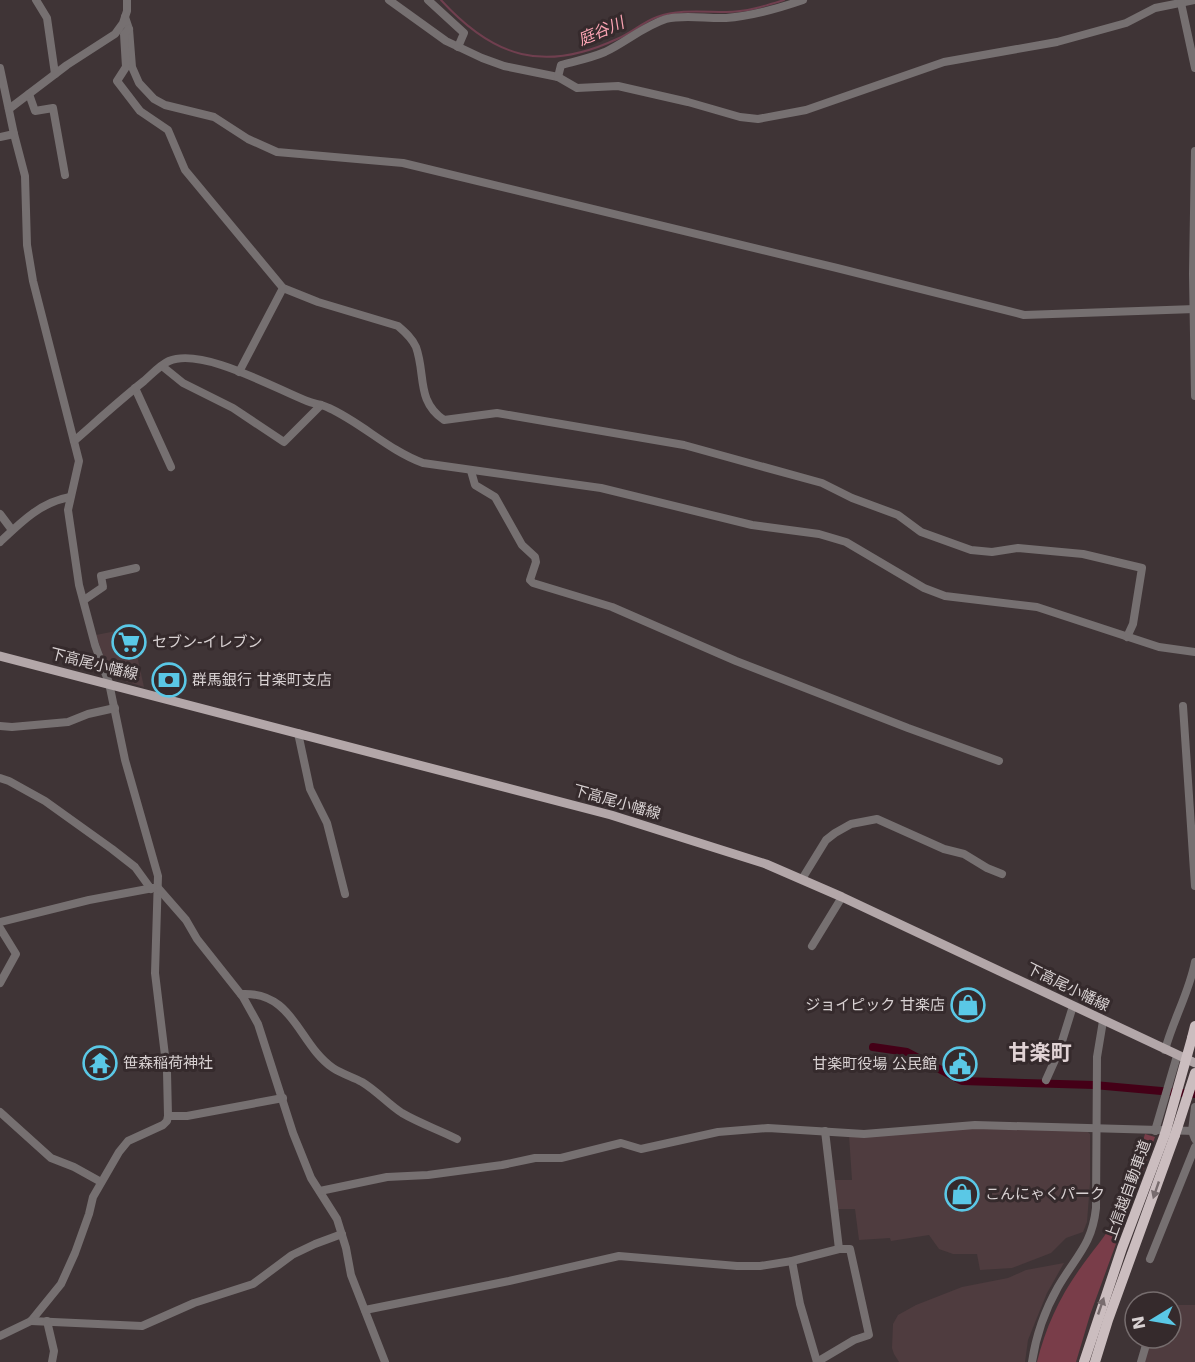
<svg xmlns="http://www.w3.org/2000/svg" width="1195" height="1362" viewBox="0 0 1195 1362" font-family="'DejaVu Sans','Noto Sans JP',sans-serif">
<style>
.built{fill:#4f3c3f}
.green{fill:#793d49}
.lines{fill:none;stroke-linecap:round;stroke-linejoin:round}
.stream{stroke:#703f4f;stroke-width:2}
.canal{stroke:#440017;stroke-width:8}
.minor{stroke:#767071;stroke-width:8}
.major{stroke:#b3a7a9;stroke-width:9}
.highway{stroke:#cbbdbf;stroke-width:10}
.highway-bridge{stroke:#cbbdbf;stroke-width:10}
.oneway{fill:#786c6e}
.labels{text-anchor:middle;dominant-baseline:central;stroke-width:6;stroke-linejoin:round;paint-order:stroke}
.poi-label{font-size:15px;fill:#d8d1d2;stroke:#352a2c;text-anchor:start}
.street-label{font-size:15px;fill:#d8d1d2;stroke:#352a2c}
.water-label{font-size:16px;font-style:italic;fill:#fba4b3;stroke:#352a2c}
.district-label{font-size:21px;font-weight:bold;fill:#e1d3d5;stroke:#352a2c}
</style>
<rect width="100%" height="100%" fill="#3f3436"/>
<g class="built">
<polygon points="131,628 144,687 121,680 109,672 96,635"/>
<polygon points="971,1127 1087,1131 1090,1134 1090,1183 1087,1222 1083,1232 1066,1238 1051,1253 1012,1268 980,1270 977,1254 953,1254 939,1249 929,1235 891,1241 890,1238 859,1240 855,1209 836,1209 832,1180 852,1180 849,1135"/>
<polygon points="1064,1263 1047,1293 1036,1320 1028,1340 1025,1362 899,1362 894,1354 892,1348 893,1324 898,1315 916,1305 962,1287 1008,1278 1026,1270"/>
<polygon points="1171,1305 1195,1305 1195,1362 1144,1362 1151,1338 1171,1338"/>
</g>
<path class="green" d="M1145,1134L1155,1137L1090,1315L1076,1362H1037C1045,1329 1059,1298 1079,1270C1091,1252 1106,1237 1116,1217C1128,1195 1137,1158 1145,1134Z"/>
<g class="lines">
<path class="stream" d="M441,0C494,58 544,73 617,39C631,33 643,22 657,17C679,9 703,12 726,12C746,12 765,6 784,0"/>
<polyline class="canal" points="873,1047 907,1052 962,1081 1094,1085 1195,1094"/>
<g class="minor">
<polyline points="36,0 47,18 55,74"/>
<polyline points="389,0 446,41 482,58 504,66 558,77 577,88 618,86 688,102 740,117 758,119 806,110 944,62 1057,42 1126,23 1155,8 1195,0"/>
<polyline points="428,0 464,33 458,47"/>
<polyline points="1181,3 1195,68"/>
<polyline points="125,17 129,29 132,67 139,83 154,99 165,105 214,117 248,139 277,152 403,163 837,268 1024,315 1195,309"/>
<path d="M129,29L124,34L126,67L117,81L140,111L168,130L185,170L283,288L318,302L398,326C405,332 412,338 416,347C426,375 416,401 444,420L497,413L684,445L822,483L852,498L898,515L921,532L971,550L992,552L1018,548L1083,554L1142,568L1133,624L1127,637"/>
<polyline points="0,68 14,134 25,176 27,245 33,281 79,461 68,510 79,585 95,645 109,683 125,760 158,876 155,973 167,1072 168,1116 167,1121 163,1125 128,1141 119,1152 93,1197 89,1214 75,1253 61,1284 31,1321 0,1336"/>
<path d="M558,77L561,65C576,61 591,58 605,52C626,42 644,26 666,19C685,14 707,19 726,18C753,16 777,9 803,0"/>
<polyline points="29,94 35,111 53,108 65,175"/>
<polyline points="9,109 67,65 115,34 123,23 127,11 127,0"/>
<polyline points="0,137 14,134"/>
<polyline points="1195,151 1193,274 1195,396"/>
<polyline points="162,366 183,383 233,408 284,442 321,405"/>
<polyline points="239,372 283,288"/>
<polyline points="135,388 171,467"/>
<path d="M74,441C97,421 120,400 144,381C151,375 160,365 169,361C202,347 274,388 307,401C314,404 322,404 329,408C362,423 388,450 423,463L601,488L752,525L819,534L846,542L924,588L945,596L1037,607L1159,647L1195,652"/>
<polyline points="471,471 475,485 495,497 522,545 535,557 536,562 530,580 533,583 612,607 736,661 908,728 999,761"/>
<polyline points="0,514 12,530"/>
<path d="M0,542C21,522 41,502 70,497"/>
<polyline points="84,600 103,587 101,576 136,568"/>
<polyline points="1183,706 1195,886"/>
<polyline points="0,726 12,727 68,722 88,714 115,708"/>
<polyline points="298,733 310,789 327,823 345,894"/>
<polyline points="0,778 9,781 45,801 112,849 135,867 151,889"/>
<polyline points="802,879 826,840 835,833 851,824 877,819 944,849 964,854 987,868 1002,874"/>
<polyline points="158,888 186,920 197,939 243,997 258,1024 293,1133 311,1178 337,1219 346,1248 351,1275 385,1362"/>
<polyline points="0,922 89,900 153,888"/>
<polyline points="0,928 16,954 0,983"/>
<polyline points="812,946 842,897"/>
<path d="M241,994C294,991 298,1044 333,1068C342,1074 353,1077 362,1082C377,1091 388,1104 402,1113C419,1123 439,1130 457,1139"/>
<path d="M1165,1050C1173,1020 1189,993 1195,962"/>
<polyline points="1046,1080 1059,1051 1073,1006"/>
<polyline points="1195,1107 1192,1131 1195,1139"/>
<polyline points="0,1112 51,1158 74,1167 101,1182"/>
<polyline points="168,1116 187,1116 283,1098"/>
<polyline points="825,1131 839,1249"/>
<polyline points="1155,1131 1177,1056"/>
<polyline points="320,1191 387,1177 428,1175 502,1165 535,1158 561,1158 621,1143 641,1149 718,1132 768,1128 864,1134 975,1125 1195,1131"/>
<polyline points="1150,1259 1195,1147"/>
<polyline points="792,1261 800,1304 817,1362"/>
<polyline points="365,1310 509,1281 619,1256 737,1266 760,1266 792,1261 839,1249 850,1249 869,1335 854,1340 817,1362"/>
<polyline points="31,1321 142,1326 194,1303 253,1284 292,1255 315,1244 342,1234"/>
<polyline points="47,1321 54,1351 52,1362"/>
<path d="M1032,1362C1036,1335 1045,1310 1058,1287C1076,1256 1092,1245 1096,1208L1097,1057L1103,1021"/>
<polyline points="1141,1362 1148,1338"/>
</g>
<polyline class="major" points="0,656 611,815 766,864 842,897 1195,1063"/>
<g class="highway">
<polyline points="1192,1038 1195,1026"/>
<polyline points="1084,1362 1122,1248 1165,1134"/>
<polyline points="1095,1362 1108,1320 1175,1135"/>
</g>
<g class="highway-bridge">
<polyline points="1165,1134 1192,1038"/>
<polyline points="1175,1135 1195,1073"/>
</g>
</g>
<defs><path id="oneway-solid" d="M-6-.8H1V-3.2L6.5 0L1 3.2V.8H-6Z" transform="scale(1.5)"/></defs>
<g class="oneway">
<use href="#oneway-solid" transform="translate(1156 1190) rotate(109)"/>
<use href="#oneway-solid" transform="translate(1101 1306) rotate(-71)"/>
</g>
<defs>
<symbol id="supermarket-ring" viewBox="-11 -11 22 22"><circle r="9.5" fill="#352a2c" stroke="#5ac8e6" stroke-width="1.5"/><path d="M-6-5.5h2.5l.6 2H6L4.5 2H-2.5L-4.4-4H-6ZM-1.5 3.2a1.3 1.3 0 1 0 .1 0ZM3 3.2a1.3 1.3 0 1 0 .1 0Z" fill="#5ac8e6"/></symbol>
<symbol id="bank-ring" viewBox="-11 -11 22 22"><circle r="9.5" fill="#352a2c" stroke="#5ac8e6" stroke-width="1.5"/><path d="M-6-4H6V4H-6ZM0-2.3a2.3 2.3 0 1 0 0 4.6a2.3 2.3 0 1 0 0-4.6Z" fill="#5ac8e6"/></symbol>
<symbol id="shop-ring" viewBox="-11 -11 22 22"><circle r="9.5" fill="#352a2c" stroke="#5ac8e6" stroke-width="1.5"/><path d="M-5-2.5h2.3a2.7 3.5 0 0 1 5.4 0H5L5.5 6h-11ZM-1.5-2.5h3a1.5 2.3 0 0 0-3 0Z" fill="#5ac8e6"/></symbol>
<symbol id="temple-ring" viewBox="-11 -11 22 22"><circle r="9.5" fill="#352a2c" stroke="#5ac8e6" stroke-width="1.5"/><path d="M0-6L5-2H3V0L6.5 2.5H4V6H1.5V3h-3V6H-4V2.5H-6.5L-3 0V-2H-5Z" fill="#5ac8e6"/></symbol>
<symbol id="civic-ring" viewBox="-11 -11 22 22"><circle r="9.5" fill="#352a2c" stroke="#5ac8e6" stroke-width="1.5"/><path d="M-.6-6.5H3V-4.5H.6V-3L4-1V1h2V6H-6V1h2V-1L-.6-3ZM-1.2 2.5V6h2.4V2.5Z" fill="#5ac8e6"/></symbol>
</defs>
<g fill-rule="evenodd">
<use href="#supermarket-ring" x="110" y="623" width="38" height="38"/>
<use href="#bank-ring" x="150" y="661" width="38" height="38"/>
<use href="#shop-ring" x="949" y="986" width="38" height="38"/>
<use href="#temple-ring" x="81" y="1044" width="38" height="38"/>
<use href="#civic-ring" x="941" y="1045" width="38" height="38"/>
<use href="#shop-ring" x="943" y="1175" width="38" height="38"/>
</g>
<g class="labels">
<g class="poi-label">
<text x="152" y="642">セブン-イレブン</text>
<text x="192" y="680">群馬銀行 甘楽町支店</text>
<text x="945" y="1005" text-anchor="end">ジョイピック 甘楽店</text>
<text x="123" y="1063">笹森稲荷神社</text>
<text x="937" y="1064" text-anchor="end">甘楽町役場 公民館</text>
<text x="985" y="1194">こんにゃくパーク</text>
</g>
<g class="street-label">
<text transform="translate(94 664) rotate(14)">下高尾小幡線</text>
<text transform="translate(617 802) rotate(16)">下高尾小幡線</text>
<text transform="translate(1068 987) rotate(26)">下高尾小幡線</text>
<text transform="translate(1128 1190) rotate(-70)">上信越自動車道</text>
</g>
<g class="water-label">
<text transform="translate(601 31) rotate(-23)">庭谷川</text>
</g>
<g class="district-label">
<text x="1040" y="1053">甘楽町</text>
</g>
</g>
<g transform="translate(1153 1320) rotate(259)"><circle r="28" fill="#352a2c" stroke="#766d6e" stroke-width="1.5"/>
<path d="M0-4.5L10 22L0 15L-10 22Z" fill="#5ac8e6"/>
<text y="-9" font-size="16" font-weight="bold" text-anchor="middle" fill="#d8d1d2">N</text>
</g>
</svg>
